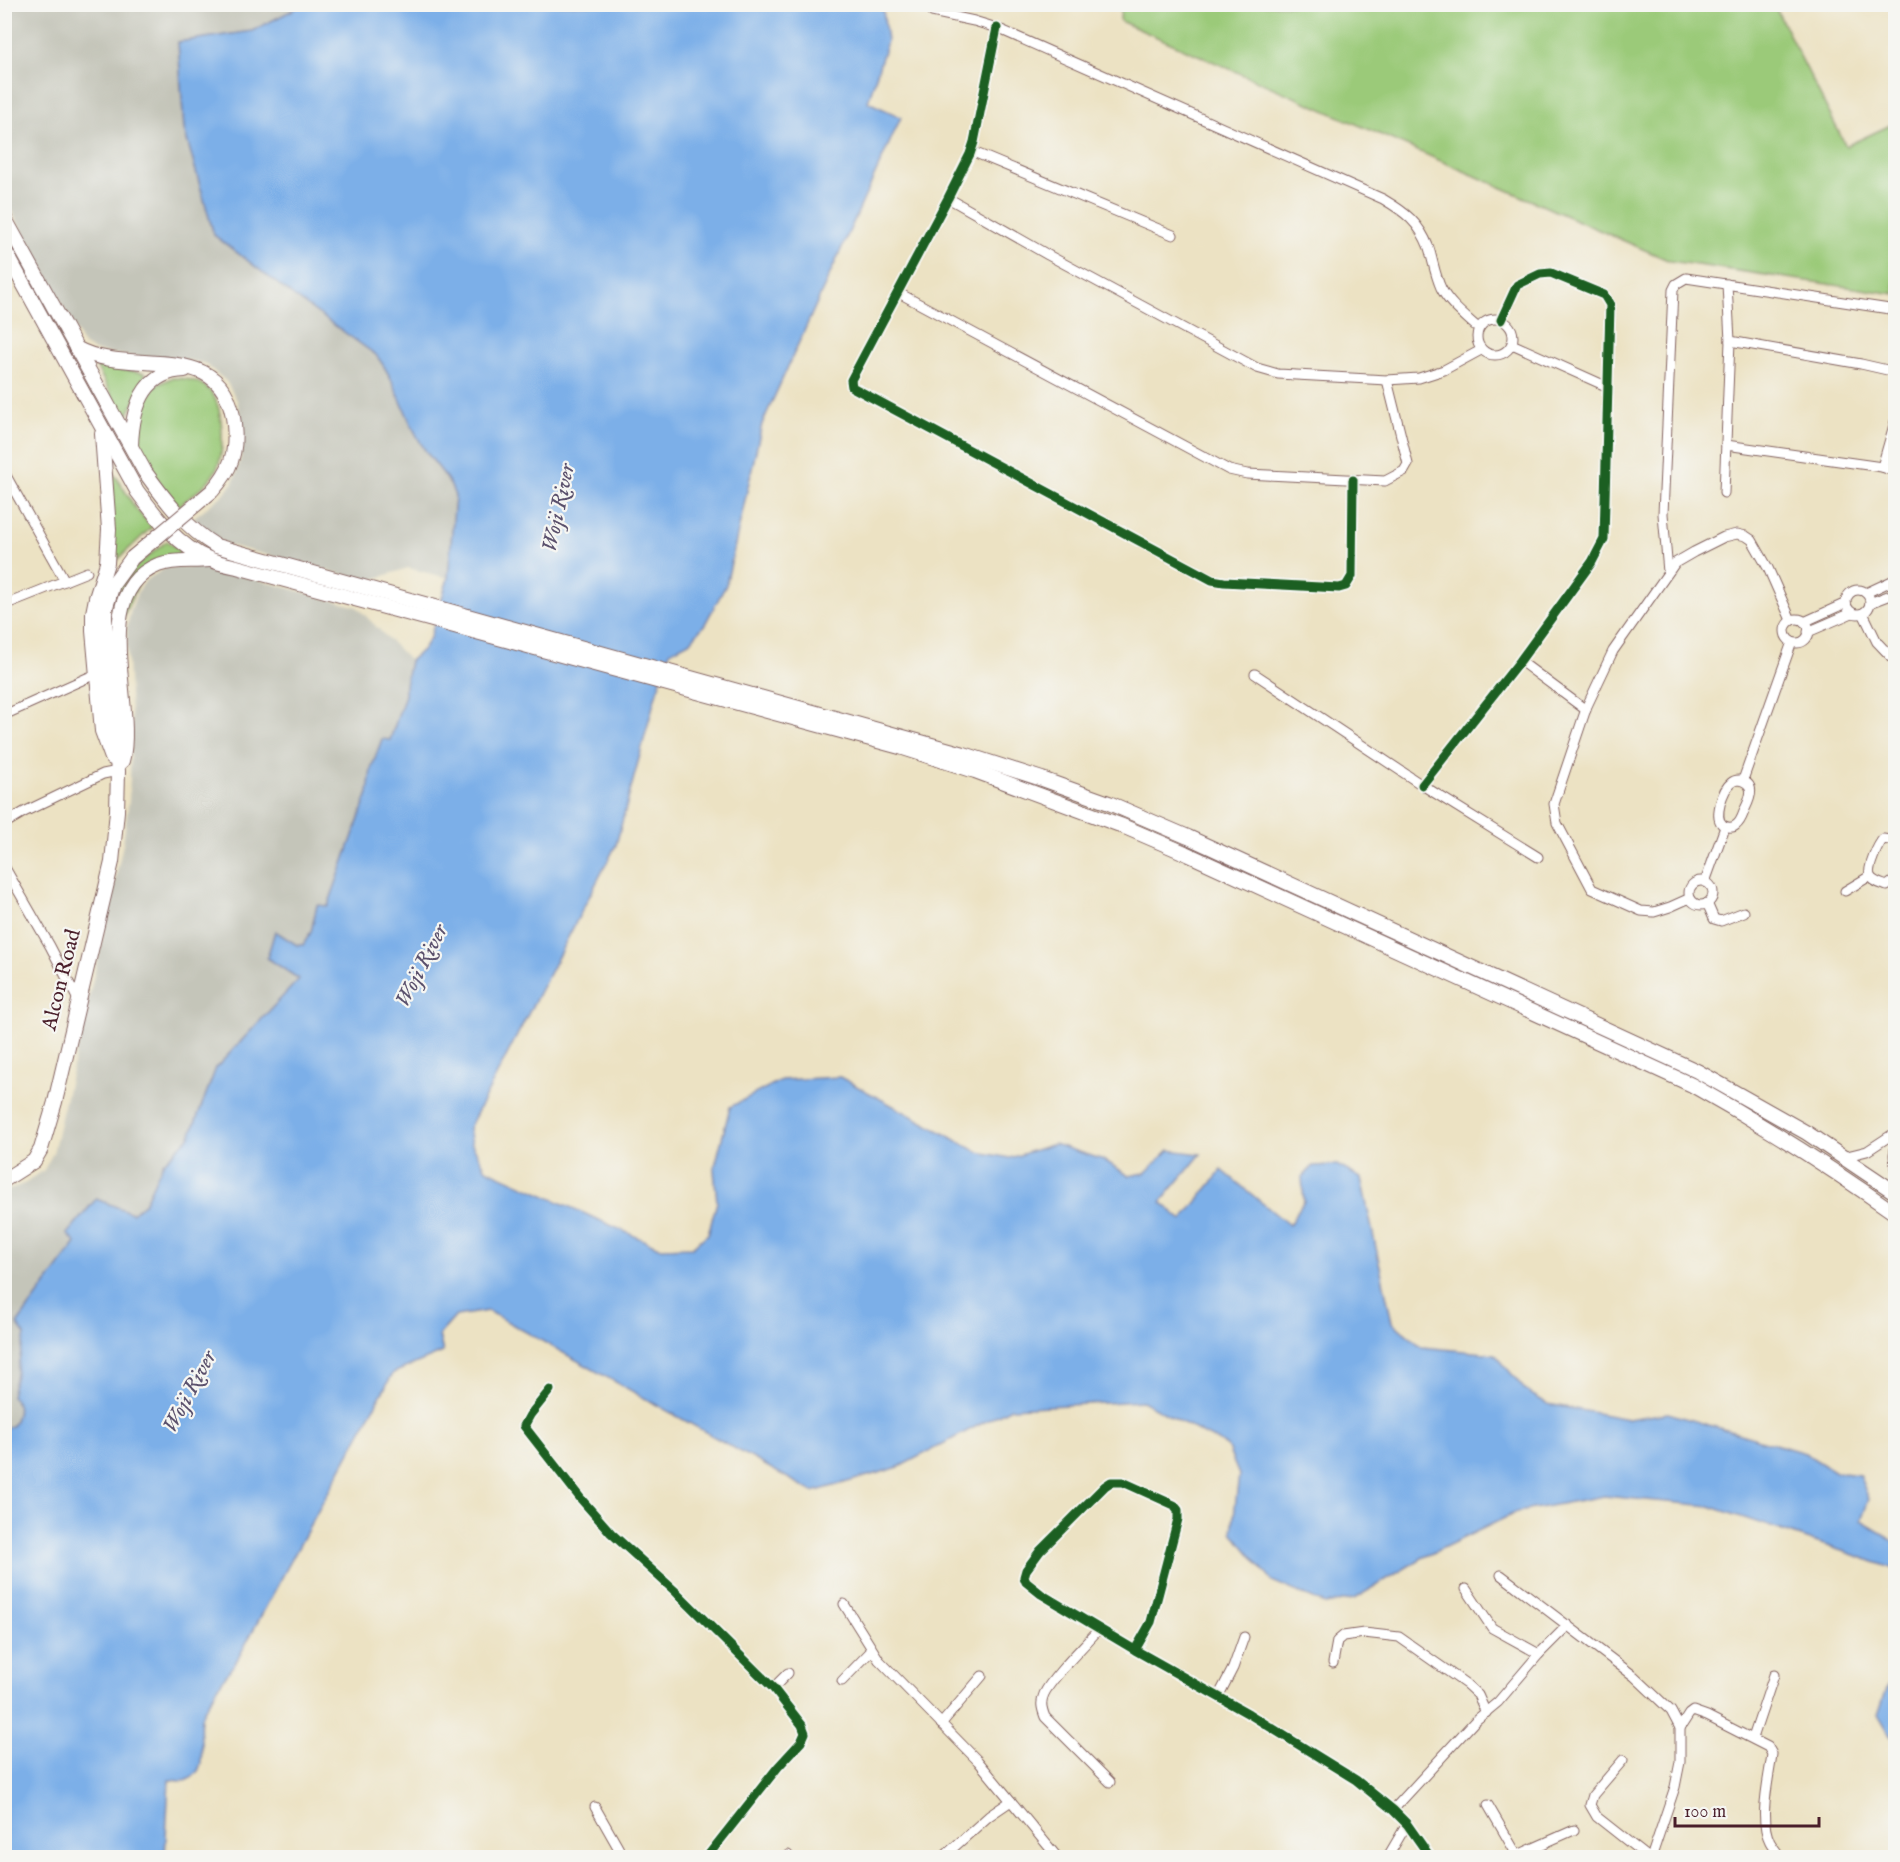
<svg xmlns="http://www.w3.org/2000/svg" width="1900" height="1862" viewBox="0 0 1900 1862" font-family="'IM FELL English',serif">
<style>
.industrial{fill:#c4c5b9}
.green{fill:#9bca79;stroke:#727452;stroke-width:1.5}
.water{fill:#7bafe8;stroke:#62678a;stroke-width:1.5}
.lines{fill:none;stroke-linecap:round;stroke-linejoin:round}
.minor-casing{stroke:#836360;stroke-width:11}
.secondary-casing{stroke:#836360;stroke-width:16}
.minor{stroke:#fff;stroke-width:9}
.secondary{stroke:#fff;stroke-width:14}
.secondary-bridge-casing{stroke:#836360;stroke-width:16;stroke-linecap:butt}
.secondary-bridge{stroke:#fff;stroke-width:14}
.cycleway-casing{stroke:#f6f6f2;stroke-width:13}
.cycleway{stroke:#1b5e20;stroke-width:9}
.labels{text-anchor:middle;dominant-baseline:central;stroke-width:4.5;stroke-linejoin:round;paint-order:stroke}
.street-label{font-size:21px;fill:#4a1f2b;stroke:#f6f6f2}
.water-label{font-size:22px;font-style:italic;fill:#5b516d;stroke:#f6f6f2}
</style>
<rect width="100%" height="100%" fill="#f6f6f2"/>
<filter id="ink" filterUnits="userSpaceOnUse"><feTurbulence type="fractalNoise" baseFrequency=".0167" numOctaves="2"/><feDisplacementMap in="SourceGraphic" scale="12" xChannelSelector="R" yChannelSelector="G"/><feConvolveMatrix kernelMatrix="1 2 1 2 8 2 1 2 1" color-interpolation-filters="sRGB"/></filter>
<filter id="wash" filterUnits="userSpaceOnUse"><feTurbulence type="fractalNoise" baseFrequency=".008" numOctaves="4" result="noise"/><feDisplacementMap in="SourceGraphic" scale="24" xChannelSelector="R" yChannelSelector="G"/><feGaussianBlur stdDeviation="1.35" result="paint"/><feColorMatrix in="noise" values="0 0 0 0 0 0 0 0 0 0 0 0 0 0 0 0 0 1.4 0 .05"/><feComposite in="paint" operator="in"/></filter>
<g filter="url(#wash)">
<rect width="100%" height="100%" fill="#ece2c3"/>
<g class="industrial">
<polygon points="4,5 302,5 252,31 178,42 184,129 214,235 295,297 376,355 386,368 415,431 425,450 451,485 455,496 448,578 408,568 368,581 228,545 207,533 193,518 223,495 232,484 236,475 241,457 242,443 240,413 237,400 226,381 204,363 180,359 135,357 95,351 83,344 5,199"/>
<polygon points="202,566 215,568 357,607 410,661 405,685 405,694 390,741 382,739 371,769 368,793 328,906 317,905 311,932 303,945 297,945 275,932 299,978 216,1068 190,1136 163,1163 144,1204 132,1213 67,1234 77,1243 18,1324 25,1334 11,1396 17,1401 18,1408 17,1416 13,1425 5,1429 4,1192 26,1183 44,1170 53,1153 110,906 123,844 129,800 132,728 127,644 127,628 131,609 137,593 146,580 166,568"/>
</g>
<g class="green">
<polygon points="1121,5 1774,5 1846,146 1895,123 1895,294 1670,261 1120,21"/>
<polygon points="96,366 145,373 145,380 125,420"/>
<path d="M171,378C211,377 221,399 222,434C222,447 222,459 216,470C208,485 192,495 179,506C167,495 138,455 137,439C136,426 145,396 155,387C159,383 166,381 171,378Z"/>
<polygon points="113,474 117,478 136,509 152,527 111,566 112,476"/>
<path d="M167,541L184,554L146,566L113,640C101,591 133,568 167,541Z"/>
</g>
<g class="water">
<path d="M302,5H884L883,9L887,41L868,102L901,117L762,424L726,585L705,624L691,641L670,652L655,698L616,845L469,1128L472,1144L486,1169L661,1248L692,1247L708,1234L717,1202L714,1170L730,1107L781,1080L840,1077L978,1152L1010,1158L1054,1144L1104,1160L1129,1176L1145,1173L1169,1150L1201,1154L1161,1202L1182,1220L1222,1170L1289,1225L1304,1201L1302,1178L1313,1166L1337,1165L1361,1178L1392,1322L1422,1347L1495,1354L1526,1391L1548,1404L1628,1419L1668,1413L1805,1453L1835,1472L1859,1475L1869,1499L1861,1521L1895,1541V1572L1892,1568L1709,1506L1604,1496L1517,1512L1422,1558L1354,1599L1325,1604L1272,1581L1232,1532L1239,1475L1227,1446L1142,1401L1011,1408L899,1467L813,1492L488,1311L456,1316L439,1335L443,1352L393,1373L237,1660C226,1675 209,1698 202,1715C195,1733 213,1770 187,1780C183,1782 174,1780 169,1780L165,1857H5L4,1429L13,1425C18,1414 21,1404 11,1396L25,1335L17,1324L76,1243L67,1234L96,1199L132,1213L144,1204L163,1163L190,1136L216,1068L299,979L267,958L275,931L297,945H303L311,932L317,905L328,906L368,793L371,769L382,739L390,740L405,695V685L410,661L423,649L430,638L448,578L455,496C449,477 436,466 425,450C405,420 398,383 376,355L295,297L214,235L184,129L178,42L252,31Z"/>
<polygon points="1895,1673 1895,1738 1891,1737 1878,1715 1888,1685"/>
</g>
</g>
<g filter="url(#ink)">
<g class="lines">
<defs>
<g id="minor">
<path d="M932,12L974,21L997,28L1383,199C1405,212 1419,222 1429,248C1433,261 1435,275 1441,288C1449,304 1465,316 1478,328"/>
<polyline points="997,28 974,142 970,154 948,198 851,380 852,387 1212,580 1224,582 1339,588 1346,586 1352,576 1353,480"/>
<polyline points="971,151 1173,235"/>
<polyline points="948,198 1048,255 1257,368 1278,374 1387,380 1419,378 1444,370 1481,350"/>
<polyline points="897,292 1229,470 1247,474 1385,481 1404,471 1408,464 1387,380"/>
<circle cx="1495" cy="337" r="18"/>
<polyline points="1730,341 1861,364 1896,372"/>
<polyline points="1512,344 1608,387"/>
<polyline points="1726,445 1882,467 1896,472"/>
<polyline points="1882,467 1896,418"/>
<polyline points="4,472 65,581"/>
<polyline points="1724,493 1730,341 1727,284"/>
<polyline points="1668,572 1663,514 1673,290 1676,284 1686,278 1896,310"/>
<circle cx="1858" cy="602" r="12"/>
<polyline points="1866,593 1896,579"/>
<polyline points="1870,603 1896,593"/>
<polyline points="4,605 87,572"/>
<polyline points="1863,613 1877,642 1896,662"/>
<circle cx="1797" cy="631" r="12"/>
<polyline points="1804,622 1846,603"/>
<polyline points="1808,632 1852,613"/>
<polyline points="1520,661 1586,710"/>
<polyline points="1255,674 1422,785 1538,857"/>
<polyline points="4,715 89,677"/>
<path d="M1739,780C1756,783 1751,797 1745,809C1743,814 1741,822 1736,825C1733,828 1727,828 1723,825C1713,818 1723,789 1731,783C1733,781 1736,780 1739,780Z"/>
<polyline points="1743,780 1792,642"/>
<polyline points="1422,785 1520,661 1592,562 1604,539 1610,305 1604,295 1551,273 1540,274 1517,285 1501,320"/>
<polyline points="4,824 24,812 103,774 118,771"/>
<path d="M1896,841L1883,839C1878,845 1867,868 1870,876C1873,882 1882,884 1887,886L1896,879"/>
<polyline points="4,866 50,946 78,1000"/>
<circle cx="1701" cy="893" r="12"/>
<polyline points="1705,882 1725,827"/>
<polyline points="1845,891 1870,876"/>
<polyline points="1690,898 1670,907 1654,912 1641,911 1592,889 1557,823 1554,804 1587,706 1613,651 1675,563 1694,552 1724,537 1737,534 1746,536 1752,540 1768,568 1791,620"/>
<polyline points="1707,903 1714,919 1721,921 1744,912"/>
<polyline points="1896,1143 1894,1155 1896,1178"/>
<polyline points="1843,1157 1867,1151 1896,1132"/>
<polyline points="550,1390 530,1415 524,1426 581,1499 611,1533 676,1592 773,1688 802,1725 805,1733 801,1742 778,1767 706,1858"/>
<polyline points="1501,1575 1634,1676 1671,1711 1680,1728 1680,1762 1675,1787 1651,1858"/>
<polyline points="1466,1589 1492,1628 1539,1654"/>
<polyline points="844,1604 879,1660 978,1761 1058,1858"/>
<path d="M1099,1629C1085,1645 1052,1677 1044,1694C1040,1703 1042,1709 1045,1717L1110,1782"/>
<polyline points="1135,1650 1151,1622 1178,1519 1178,1510 1174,1505 1123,1482 1111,1482 1105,1486 1040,1551 1026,1570 1024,1577 1026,1582 1041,1594 1135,1650 1249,1714 1356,1780 1393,1810 1407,1824 1431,1858"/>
<polyline points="1333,1663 1337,1641 1343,1636 1364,1633 1399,1637 1466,1684 1478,1695 1486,1713"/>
<polyline points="842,1681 872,1650"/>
<polyline points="773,1688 788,1673"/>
<polyline points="1218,1697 1233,1668 1244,1637"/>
<polyline points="941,1724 982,1676"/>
<path d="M1680,1728L1689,1714L1693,1711L1707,1716L1768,1747L1772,1754C1769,1779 1758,1819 1770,1842C1773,1847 1777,1852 1781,1858"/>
<polyline points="1753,1738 1774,1675"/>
<polyline points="1623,1760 1593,1795 1590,1805 1597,1817 1649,1858"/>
<polyline points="1488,1805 1517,1855"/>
<polyline points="595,1807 624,1858"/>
<polyline points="1393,1810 1475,1721 1498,1702 1539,1654 1568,1625"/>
<polyline points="786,1858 788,1855"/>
<polyline points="942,1858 989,1816 1011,1801"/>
<polyline points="1387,1858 1407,1824"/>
<polyline points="1511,1858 1574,1830"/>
</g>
<g id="secondary">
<path d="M4,217L145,472C165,500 186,528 216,546L964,754L1042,779L1109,803L1188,837L1697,1071L1807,1133L1896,1193"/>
<path d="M4,249L137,491C157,518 178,546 209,559C218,563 228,565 237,567L900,747L975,771L1120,825L1185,853L1692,1085C1762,1124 1830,1167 1896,1214"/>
<path d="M76,348C130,379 225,335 234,424C237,453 231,470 212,491"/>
<polyline points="102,434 109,529 107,563 96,598 93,613 93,631 102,731 112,758"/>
<path d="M131,446C132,410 142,371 185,370"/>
<path d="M122,761C137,706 87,593 158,565C175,559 192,562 209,560"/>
<polyline points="4,1180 34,1161 41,1149 55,1102 112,862 117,811 118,771 105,644 105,610 113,584 132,558"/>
</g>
</defs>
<use href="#minor" class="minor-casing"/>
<use href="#secondary" class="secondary-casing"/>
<use href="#minor" class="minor"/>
<use href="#secondary" class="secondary"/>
<defs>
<polyline id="secondary-bridge" points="132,558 212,491"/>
</defs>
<use href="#secondary-bridge" class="secondary-bridge-casing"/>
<use href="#secondary-bridge" class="secondary-bridge"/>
<defs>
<g id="cycleway">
<polyline points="997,28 974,142 970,154 948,198 851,380 852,387 1212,580 1224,582 1339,588 1346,586 1352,576 1353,480"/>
<polyline points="1422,785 1520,661 1592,562 1604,539 1610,305 1604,295 1551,273 1540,274 1517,285 1501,320"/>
<polyline points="550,1390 530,1415 524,1426 581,1499 611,1533 676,1592 773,1688 802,1725 805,1733 801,1742 778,1767 706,1858"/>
<polyline points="1135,1650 1151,1622 1178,1519 1178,1510 1174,1505 1123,1482 1111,1482 1105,1486 1040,1551 1026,1570 1024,1577 1026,1582 1041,1594 1135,1650 1249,1714 1356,1780 1393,1810 1407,1824 1431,1858"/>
</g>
</defs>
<use href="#cycleway" class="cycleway-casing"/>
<use href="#cycleway" class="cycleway"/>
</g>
</g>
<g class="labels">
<g class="street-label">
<text transform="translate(62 980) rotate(-76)">Alcon Road</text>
</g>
<g class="water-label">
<text transform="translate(559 508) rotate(-78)">Woji River</text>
<text transform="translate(422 966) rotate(-63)">Woji River</text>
<text transform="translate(190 1392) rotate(-62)">Woji River</text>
</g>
</g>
<rect width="1900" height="1862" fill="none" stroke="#f6f6f2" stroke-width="24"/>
<path d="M1675 1817v9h144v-9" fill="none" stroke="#4a1f2b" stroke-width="3"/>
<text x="1684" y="1817" font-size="18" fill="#4a1f2b" stroke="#f6f6f2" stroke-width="4.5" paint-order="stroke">100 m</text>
</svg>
